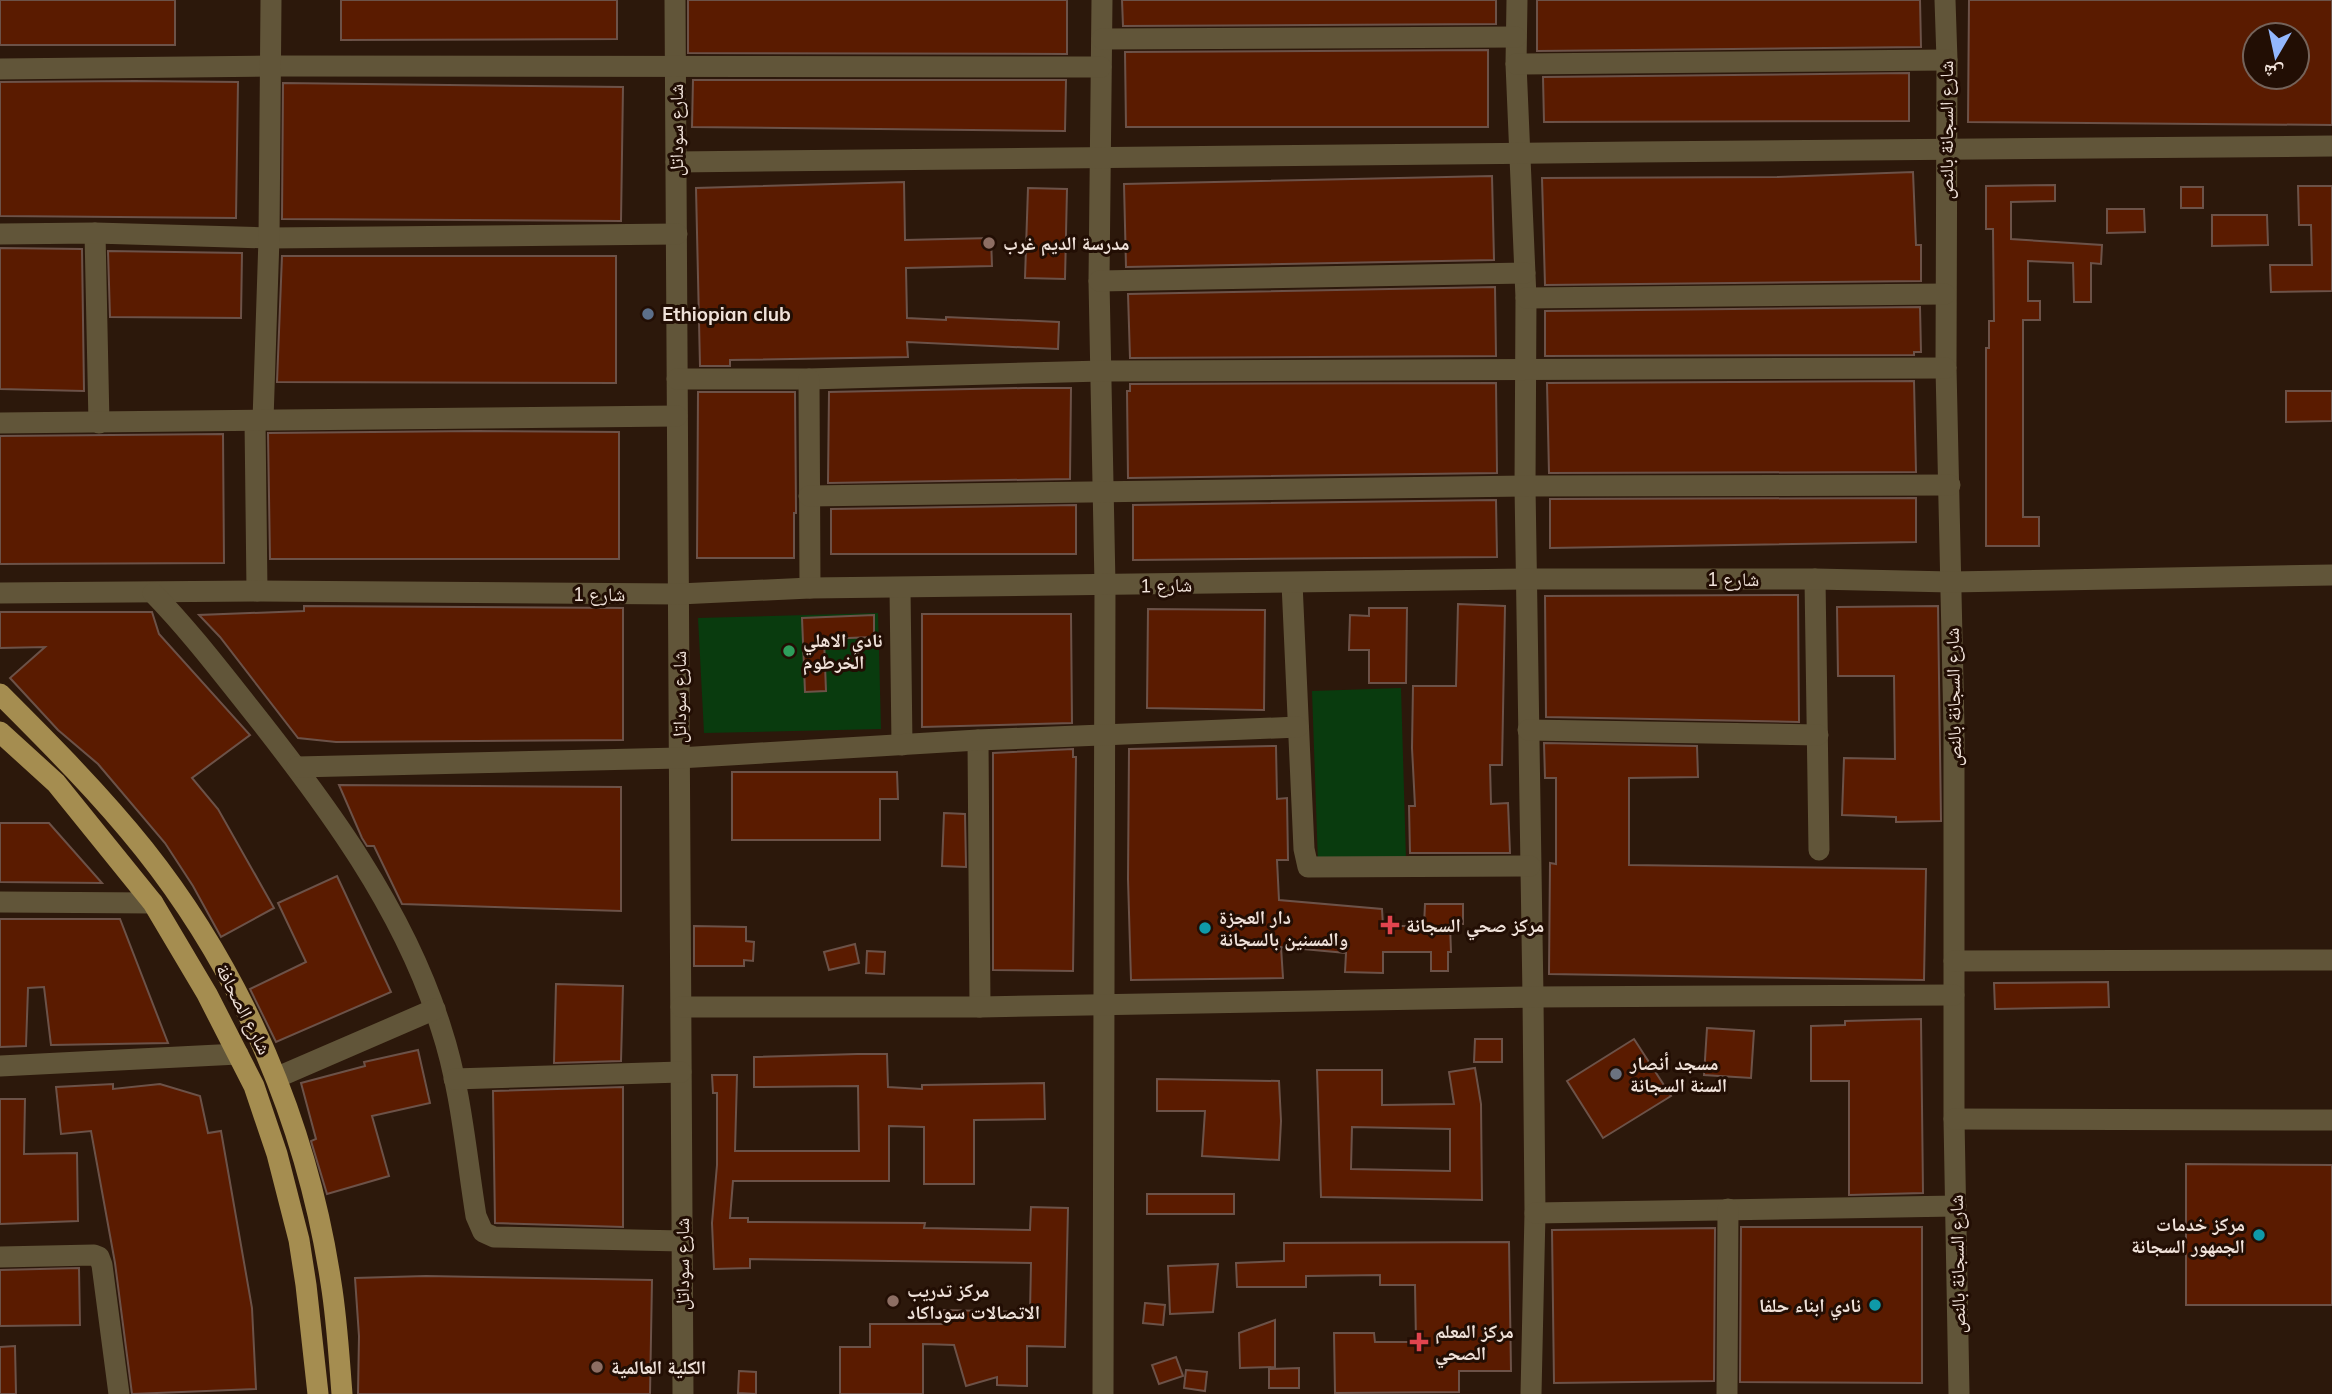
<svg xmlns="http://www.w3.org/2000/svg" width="2332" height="1394" viewBox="0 0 2332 1394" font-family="Mulish,'Noto Naskh Arabic',sans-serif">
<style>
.green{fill:#093b0e}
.building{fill:#5a1b00;stroke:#6c5248;stroke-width:2;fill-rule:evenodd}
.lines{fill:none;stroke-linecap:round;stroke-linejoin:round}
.minor{stroke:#615539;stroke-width:21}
.major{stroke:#a58d50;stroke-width:21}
.education-dot{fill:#8d6e63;stroke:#220e04;stroke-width:2.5}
.service-dot{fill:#5c6f8a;stroke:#220e04;stroke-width:2.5}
.leisure-dot{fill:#2e9e5b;stroke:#220e04;stroke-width:2.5}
.health-dot{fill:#e0444e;stroke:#220e04;stroke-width:2.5}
.culture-dot{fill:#0f9aa8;stroke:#220e04;stroke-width:2.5}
.worship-dot{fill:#6b7280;stroke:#220e04;stroke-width:2.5}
.labels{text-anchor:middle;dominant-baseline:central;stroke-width:6;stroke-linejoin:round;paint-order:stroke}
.street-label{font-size:19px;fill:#f0e2da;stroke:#220e04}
.poi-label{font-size:19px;font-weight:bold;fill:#f0e2da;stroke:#220e04;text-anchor:start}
</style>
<rect width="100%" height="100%" fill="#2c180b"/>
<g class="green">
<polygon points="878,613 881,729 704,733 698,618"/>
<polygon points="1401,688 1406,860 1318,863 1312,691"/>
</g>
<g class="building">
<rect x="0" y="0" width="175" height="45"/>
<polygon points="341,0 617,0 617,39 341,40"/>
<polygon points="688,0 1067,0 1067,54 688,53"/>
<polygon points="1122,0 1496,0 1496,24 1123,26"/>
<polygon points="1537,0 1920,0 1921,47 1537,51"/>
<path d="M1969,0H2332V125L1968,122ZM2255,35H2297V77H2255Z"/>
<polygon points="1488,50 1488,127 1126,127 1125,52"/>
<polygon points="1909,73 1909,121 1544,122 1543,77"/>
<polygon points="693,80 1066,80 1065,131 692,127"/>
<polygon points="135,81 238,82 236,218 0,216 0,82"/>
<polygon points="283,83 623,87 621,221 282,219"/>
<polygon points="1913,172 1916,245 1921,245 1921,281 1545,285 1542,178 1777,177"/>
<polygon points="1492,176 1494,260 1126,267 1124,184"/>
<polygon points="904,182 905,240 991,238 992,266 906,268 907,318 946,320 946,317 1059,322 1058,349 907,342 908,357 730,360 730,366 700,366 696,188"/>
<polygon points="2055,185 2055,201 2011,202 2011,239 2102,245 2101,264 2091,263 2091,302 2074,302 2073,263 2028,261 2028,301 2040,301 2040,320 2023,320 2023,517 2039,517 2039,546 1986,546 1986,348 1989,348 1989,321 1994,321 1993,229 1986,229 1986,186"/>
<polygon points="2298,186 2332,186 2332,291 2271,292 2270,265 2312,265 2311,225 2299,225"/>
<rect x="2181" y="187" width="22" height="21"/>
<polygon points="1028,188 1067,189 1065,279 1025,278"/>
<polygon points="2107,209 2144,209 2145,232 2107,233"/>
<polygon points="2212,215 2267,215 2268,245 2212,246"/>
<polygon points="0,248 82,249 84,391 0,389"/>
<polygon points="108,251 242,253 241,318 110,317"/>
<polygon points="282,256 616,256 616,383 277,382"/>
<polygon points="1495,287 1496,356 1130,358 1128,294"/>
<polygon points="1920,307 1921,352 1914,352 1914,355 1545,356 1545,311"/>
<polygon points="1914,381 1916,472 1549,473 1547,383"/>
<polygon points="1496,383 1497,473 1128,478 1127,391 1130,391 1130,384"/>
<polygon points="1023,388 1071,388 1070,479 828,483 829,392"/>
<polygon points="2286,391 2332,391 2332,421 2286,422"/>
<polygon points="698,392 795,392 796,513 794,513 794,558 697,558"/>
<polygon points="477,431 619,432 619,559 270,559 268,433"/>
<polygon points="223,434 224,563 0,564 0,436"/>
<polygon points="1916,498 1916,542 1550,548 1550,499"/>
<polygon points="1496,500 1497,557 1133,560 1133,505"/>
<polygon points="1076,505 1076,554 831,554 831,509"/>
<polygon points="1798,595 1799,722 1546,717 1545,596"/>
<polygon points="1458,604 1505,606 1502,765 1490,765 1491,804 1508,803 1510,853 1410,853 1409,806 1415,806 1412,748 1413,686 1456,686"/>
<polygon points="304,606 623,608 623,740 336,742 298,738 220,637 199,615 304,611"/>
<polygon points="1938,606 1941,821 1896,822 1896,817 1842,815 1844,758 1895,759 1894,676 1838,676 1837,607"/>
<polygon points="1369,608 1407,608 1406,683 1369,683 1369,650 1349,650 1350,615 1369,616"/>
<polygon points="1148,609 1265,610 1264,710 1147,708"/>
<polygon points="0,612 152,612 159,634 250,735 192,778 218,809 274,908 221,937 193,886 165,843 98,764 58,730 10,678 45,647 0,648"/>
<polygon points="922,614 1071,614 1072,723 922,727"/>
<polygon points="874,615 874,637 824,639 826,691 805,692 802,618"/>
<polygon points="1544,743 1697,746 1698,777 1629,778 1629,865 1926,869 1924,980 1549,974 1550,863 1556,864 1556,778 1545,778"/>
<polygon points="1276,746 1277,799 1287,798 1288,860 1277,860 1279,900 1382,909 1383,926 1424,926 1425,904 1463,904 1463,924 1450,924 1451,952 1448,952 1448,971 1431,971 1431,952 1383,952 1383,973 1345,972 1346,953 1281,947 1283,978 1131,980 1128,879 1129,749"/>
<polygon points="1073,749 1073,757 1076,757 1073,971 993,970 993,753"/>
<polygon points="732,772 897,772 898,799 880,799 880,840 732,840"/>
<polygon points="339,785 621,787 621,911 402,904 374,846 367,846 362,838"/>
<polygon points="944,813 965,814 966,867 942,866"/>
<polygon points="0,823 49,823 102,883 0,882"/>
<polygon points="337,876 391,992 276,1042 250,989 306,962 278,903"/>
<polygon points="0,919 120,919 168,1043 51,1045 44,987 28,988 26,1046 0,1047"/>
<polygon points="694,926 746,927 746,941 754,942 753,961 744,960 744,966 694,966"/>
<polygon points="855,944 859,963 829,970 824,952"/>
<polygon points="867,951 885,952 884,974 866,973"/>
<polygon points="2108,982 2109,1007 1995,1009 1994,983"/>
<polygon points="556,984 623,986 621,1061 554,1063"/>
<polygon points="1921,1019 1923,1193 1849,1195 1849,1081 1811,1081 1811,1026 1845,1025 1845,1021"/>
<polygon points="1707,1028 1754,1031 1751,1078 1704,1075"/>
<polygon points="1475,1039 1502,1039 1502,1062 1474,1062"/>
<polygon points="1634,1039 1671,1096 1603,1138 1567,1081"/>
<polygon points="418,1050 430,1103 372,1116 389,1176 327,1194 311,1141 316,1139 301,1083 365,1066 364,1062"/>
<polygon points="857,1054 887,1054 888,1087 922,1089 922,1085 1044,1083 1045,1119 974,1120 974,1184 924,1184 924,1127 889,1126 889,1181 733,1181 730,1218 748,1218 748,1222 925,1223 924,1228 1030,1230 1031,1207 1068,1208 1065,1347 1027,1346 1027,1386 997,1385 997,1377 966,1386 954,1345 923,1344 923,1394 840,1394 840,1347 870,1347 870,1324 943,1324 943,1310 1030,1312 1031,1263 750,1259 750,1268 714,1269 712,1223 717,1165 717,1093 713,1093 712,1075 737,1075 735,1151 859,1151 858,1086 754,1087 754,1057"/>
<path d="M1475,1068L1481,1104L1482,1200L1321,1197L1317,1070H1382V1105L1454,1104L1449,1072ZM1352,1127L1450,1129V1171L1351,1169Z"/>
<polygon points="1157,1079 1279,1081 1281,1121 1279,1160 1202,1156 1205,1111 1157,1111"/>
<polygon points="113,1084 113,1089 160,1084 200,1096 208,1133 221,1131 252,1308 256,1389 132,1394 115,1263 91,1131 61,1134 56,1087"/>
<polygon points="623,1087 623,1227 495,1223 493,1091"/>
<polygon points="0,1099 25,1099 24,1154 77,1153 78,1221 0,1224"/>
<polygon points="2186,1164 2332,1165 2332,1305 2186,1305"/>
<rect x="1147" y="1194" width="87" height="20"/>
<polygon points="1741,1227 1922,1227 1922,1383 1740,1382"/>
<polygon points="1715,1228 1714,1381 1554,1383 1552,1230"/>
<polygon points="1509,1242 1511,1371 1459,1371 1459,1392 1335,1393 1334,1333 1374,1333 1375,1342 1416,1342 1415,1285 1380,1285 1380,1275 1306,1276 1306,1287 1237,1287 1236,1263 1284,1261 1284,1243"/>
<polygon points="1218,1264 1213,1312 1170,1314 1168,1266"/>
<polygon points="79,1268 80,1325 0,1326 0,1270"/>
<polygon points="426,1276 652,1280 650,1394 358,1394 359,1336 355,1278"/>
<polygon points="1145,1303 1165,1305 1163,1325 1143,1323"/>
<polygon points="1275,1320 1275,1367 1240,1368 1239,1333"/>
<polygon points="15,1346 16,1394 0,1394 0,1347"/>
<polygon points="1176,1357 1183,1376 1159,1384 1152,1365"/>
<polygon points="1299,1368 1299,1388 1269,1388 1269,1369"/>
<polygon points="1186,1370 1207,1372 1205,1391 1184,1388"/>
<polygon points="739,1371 756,1372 756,1394 738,1393"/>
</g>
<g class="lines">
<g class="minor">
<polyline points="675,0 683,1394"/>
<polyline points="1102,0 1099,281 1105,585 1103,1394"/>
<polyline points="1517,0 1516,64 1526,298 1525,486 1533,997 1535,1213 1531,1394"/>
<polyline points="1945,0 1947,60 1946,368 1954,728 1954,1119 1959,1394"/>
<polyline points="1102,39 1516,37"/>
<polyline points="1516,64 1947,60"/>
<polyline points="0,69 272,66 1101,67"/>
<path d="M676,162C1228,152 1780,153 2332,146"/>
<polyline points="95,233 99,423"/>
<polyline points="0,234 95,233 269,238 677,234"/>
<polyline points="1099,281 1525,273"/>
<polyline points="1526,298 1945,294"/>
<polyline points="677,379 809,379 1102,371 1946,368"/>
<polyline points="809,379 810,588"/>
<polyline points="255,420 257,591"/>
<polyline points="263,420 269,238 271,0"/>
<polyline points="0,423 677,416"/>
<polyline points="809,496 1525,486 1950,485"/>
<polyline points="1815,579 1819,850"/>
<polyline points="1292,583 1304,849 1308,867 1530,866"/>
<polyline points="900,588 902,745"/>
<polyline points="0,593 257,591 679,594 810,588 1526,579 1815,579 1951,582 2332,575"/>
<path d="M153,593C188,629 218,668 249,707C326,804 404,909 441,1028C461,1088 466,1154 476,1216L483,1232L494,1237L682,1241"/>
<polyline points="1528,730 1818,735"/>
<polyline points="978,740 980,1007"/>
<polyline points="297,767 679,758 978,740 1298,727"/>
<polyline points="0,902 153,903"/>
<polyline points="1954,961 2332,960"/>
<polyline points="681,1007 980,1007 1533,997 1954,995"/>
<polyline points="0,1066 238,1054"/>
<polyline points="278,1077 435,1009"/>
<polyline points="454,1079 681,1072"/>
<polyline points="1954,1119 2332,1120"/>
<polyline points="1535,1213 1956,1206"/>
<polyline points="0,1257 94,1255 99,1257 102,1265 119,1394"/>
<polyline points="1727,1394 1728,1209"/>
</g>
<g class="major">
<path d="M0,694C50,744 100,794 144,849C244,975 307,1125 331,1283C337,1320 339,1357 342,1394"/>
<polyline points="0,732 56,783 153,903 207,994 254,1086 277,1154 299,1240 306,1285 318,1394"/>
</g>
</g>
<g class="education-dot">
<circle cx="989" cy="243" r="7"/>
<circle cx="893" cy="1301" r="7"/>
<circle cx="597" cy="1367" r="7"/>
</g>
<circle class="service-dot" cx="648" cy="314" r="7"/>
<circle class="leisure-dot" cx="789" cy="651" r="7"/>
<g class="health-dot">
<path d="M1386.5 914.5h7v7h7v7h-7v7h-7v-7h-7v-7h7z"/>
<path d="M1415.5 1331.5h7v7h7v7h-7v7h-7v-7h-7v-7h7z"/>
</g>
<g class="culture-dot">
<circle cx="1205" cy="928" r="7"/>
<circle cx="2259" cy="1235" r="7"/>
<circle cx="1875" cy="1305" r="7"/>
</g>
<circle class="worship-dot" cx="1616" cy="1074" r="7"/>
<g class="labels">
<g class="street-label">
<text transform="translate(676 130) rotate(-90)">شارع سوداتل</text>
<text transform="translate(1946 130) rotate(-90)">شارع السجانة بالنص</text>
<text x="1733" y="579">شارع 1</text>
<text transform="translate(1166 585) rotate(-1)">شارع 1</text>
<text x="599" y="594">شارع 1</text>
<text transform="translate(679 697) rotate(-90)">شارع سوداتل</text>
<text transform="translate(1953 697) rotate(-91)">شارع السجانة بالنص</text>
<text transform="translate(244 1009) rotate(63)">شارع الصحافة</text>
<text transform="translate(682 1264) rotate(-90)">شارع سوداتل</text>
<text transform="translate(1957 1264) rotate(-91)">شارع السجانة بالنص</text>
</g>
<g class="poi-label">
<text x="1003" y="243">مدرسة الديم غرب</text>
<text x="662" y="314">Ethiopian club</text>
<text x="803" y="640">نادي الاهلي<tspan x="803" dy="22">الخرطوم</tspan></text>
<text x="1219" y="917">دار العجزة<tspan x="1219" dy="22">والمسنين بالسجانة</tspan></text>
<text x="1406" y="925">مركز صحي السجانة</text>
<text x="1630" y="1063">مسجد أنصار<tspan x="1630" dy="22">السنة السجانة</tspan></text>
<text x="2245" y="1224" text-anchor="end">مركز خدمات<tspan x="2245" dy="22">الجمهور السجانة</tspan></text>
<text x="907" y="1290">مركز تدريب<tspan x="907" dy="22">الاتصالات سوداكاد</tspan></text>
<text x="1861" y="1305" text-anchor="end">نادي ابناء حلفا</text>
<text x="1435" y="1331">مركز المعلم<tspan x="1435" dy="22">الصحي</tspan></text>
<text x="611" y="1367">الكلية العالمية</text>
</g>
</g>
<g transform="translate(2276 56) rotate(189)"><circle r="33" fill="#220e04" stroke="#74635a" stroke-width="2"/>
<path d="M0-5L12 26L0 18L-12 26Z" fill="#93b7fd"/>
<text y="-10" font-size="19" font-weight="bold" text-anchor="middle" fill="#f0e2da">ش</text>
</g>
</svg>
